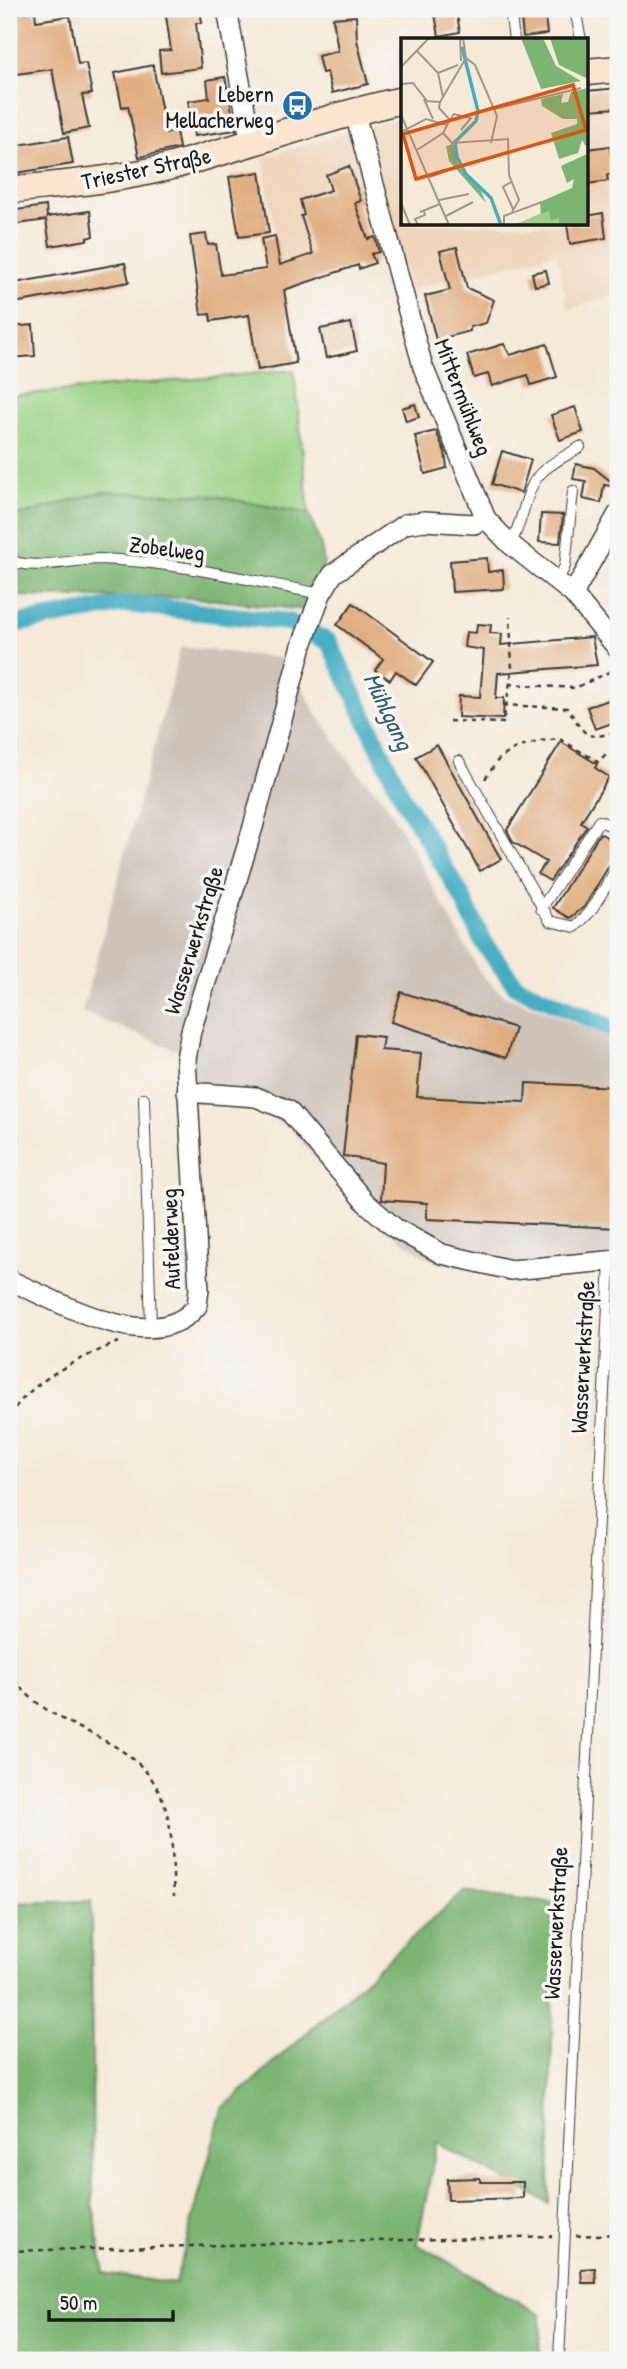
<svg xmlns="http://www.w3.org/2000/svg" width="627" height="2369" viewBox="0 0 627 2369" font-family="'Patrick Hand',sans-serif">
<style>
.built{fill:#f0d6bc}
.industrial{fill:#cec2b9}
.green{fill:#9bd285;stroke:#5c7750;stroke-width:2}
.forest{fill:#7cb472;stroke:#4c6847;stroke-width:2}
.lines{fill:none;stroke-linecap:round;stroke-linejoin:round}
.canal{stroke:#44adc3;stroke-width:18}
.building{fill:#e1ad80}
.service-casing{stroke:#3d3b38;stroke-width:12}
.minor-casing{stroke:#3d3b38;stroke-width:22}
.secondary-casing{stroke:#3d3b38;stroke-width:29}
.path{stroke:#3d3b38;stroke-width:2.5;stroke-dasharray:5 5;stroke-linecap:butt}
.service{stroke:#fff;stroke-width:10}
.minor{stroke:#fff;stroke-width:19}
.secondary{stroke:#fce5cf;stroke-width:26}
.labels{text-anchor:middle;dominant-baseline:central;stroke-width:7;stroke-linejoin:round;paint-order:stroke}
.poi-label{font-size:23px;fill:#1c1c1c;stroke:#f6f6f2;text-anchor:end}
.street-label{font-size:23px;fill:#1c1c1c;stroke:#f6f6f2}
.water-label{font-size:24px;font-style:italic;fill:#2e5d67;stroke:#f6f6f2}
.inset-river{fill:none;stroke:#44adc3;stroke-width:3.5}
.inset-road{fill:none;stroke:#9e978d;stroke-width:2}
.view{fill:#de560d;fill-opacity:0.15;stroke:#de560d;stroke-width:3.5}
.inset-edge{fill:none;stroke:#1c1c1c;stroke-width:3.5}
</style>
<rect width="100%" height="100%" fill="#f6f6f2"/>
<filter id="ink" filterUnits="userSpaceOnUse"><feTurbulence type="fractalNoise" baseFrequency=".0143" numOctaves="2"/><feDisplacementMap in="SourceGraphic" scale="14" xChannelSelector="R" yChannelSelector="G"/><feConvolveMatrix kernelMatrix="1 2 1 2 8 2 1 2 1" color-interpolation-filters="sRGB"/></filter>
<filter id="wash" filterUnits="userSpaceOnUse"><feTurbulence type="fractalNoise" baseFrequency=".00686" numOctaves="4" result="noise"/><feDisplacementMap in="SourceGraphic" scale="28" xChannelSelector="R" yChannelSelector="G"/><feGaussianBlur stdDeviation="1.57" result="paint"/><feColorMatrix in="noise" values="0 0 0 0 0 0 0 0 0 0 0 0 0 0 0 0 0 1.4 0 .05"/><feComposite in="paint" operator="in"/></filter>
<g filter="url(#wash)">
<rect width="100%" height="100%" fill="#f5e9d8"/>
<polygon class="built" points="618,86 618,195 611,199 618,245 618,294 568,310 557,253 409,290 400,254 349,268 280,268 263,157 403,116 403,224 587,224 587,89"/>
<polygon class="industrial" points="181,647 288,659 315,712 356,770 385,801 481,974 503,995 618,1040 618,1271 516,1281 433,1261 359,1212 290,1127 242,1104 180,1102 179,1051 82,1012"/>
<polygon class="green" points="294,370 309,514 209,495 101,492 22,515 9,514 9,396"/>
<g class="forest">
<path d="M101,492L209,495L309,514C329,565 328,561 307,610L197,598L9,596V514L22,515Z"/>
<polygon points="464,1891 554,1903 549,2203 437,2143 417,2244 541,2315 540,2360 9,2360 9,1903 91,1901 93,2204 104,2273 175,2284 222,2109"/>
</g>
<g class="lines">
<polyline class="canal" points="9,625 126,604 289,622 329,642 404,800 461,895 485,945 516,986 618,1031"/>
</g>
<g id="blocks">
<g class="building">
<polygon points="165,9 200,9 202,23 196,23 201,68 161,73 159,51 171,50"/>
<polygon points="434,9 456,9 460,32 439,36"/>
<polygon points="520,9 544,9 547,34 523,37"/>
<polygon points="35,11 36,21 70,16 78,64 86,63 92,94 82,95 89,128 64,133 52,69 9,75 9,15"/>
<polygon points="356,16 357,40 368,84 332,93 327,72 322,73 318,56 338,51 333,18"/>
<polygon points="153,65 166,134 176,131 179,148 139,157 128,106 122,107 115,73"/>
<polygon points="225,77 236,130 194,136 188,101 209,98 207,80"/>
<polygon points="618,88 618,108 587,110 587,91"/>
<polygon points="68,137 73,164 16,173 12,146"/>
<polygon points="610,146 613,174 607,175 608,181 587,184 587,149"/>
<polygon points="349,166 361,201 355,203 368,239 375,237 379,252 371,254 375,263 359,269 358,265 284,290 296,363 258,370 249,315 211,321 210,314 201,315 190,236 206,234 208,245 216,244 221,275 266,269 261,239 275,236 280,265 313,254 301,216 304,215 300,200 331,190 326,175"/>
<polygon points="260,172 269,233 239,237 229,177"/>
<polygon points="46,206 47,217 90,211 93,236 87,238 87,240 50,246 46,220 9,225 9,211"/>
<polygon points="603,213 606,238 570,244 567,224 587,224 587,216"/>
<polygon points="457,247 467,288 494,300 486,323 470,327 470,331 436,340 425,296 450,290 440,251"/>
<polygon points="125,263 129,282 9,304 9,284"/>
<polygon points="546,270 549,283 535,286 532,273"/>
<polygon points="351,323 357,351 326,358 320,329"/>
<polygon points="33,325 35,356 9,358 9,327"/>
<polygon points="504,344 510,355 547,344 557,377 531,385 528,375 492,386 488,374 474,378 467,355"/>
<polygon points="415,404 419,417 406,421 402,408"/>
<polygon points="575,407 583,432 560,440 551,415"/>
<polygon points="436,431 445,452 447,468 425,474 415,436"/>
<polygon points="502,451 531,460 521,493 492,484"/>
<polygon points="576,464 594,468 618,487 604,485 601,503 583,499 586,481 573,479"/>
<polygon points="541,514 563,515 560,543 539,542"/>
<polygon points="487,558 488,572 503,570 504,589 452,592 450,561"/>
<polygon points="353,603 433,662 416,685 396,671 390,680 375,670 383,659 337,625"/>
<polygon points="477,624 491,625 490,633 502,634 501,645 592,637 597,665 498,673 496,698 504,698 503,719 458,717 459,696 480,697 484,650 464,647 466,632 476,633"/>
<polygon points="618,697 618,721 595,729 587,707"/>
<polygon points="561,742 597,764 595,768 609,777 581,822 587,826 550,881 538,874 546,862 513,842 507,830"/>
<polygon points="437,745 501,859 480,871 416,757"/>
<polygon points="600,833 618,844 618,851 584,907 570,918 553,908"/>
<polygon points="401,992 515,1028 506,1058 391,1022"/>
<polygon points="356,1034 383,1037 381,1050 421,1053 417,1097 525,1102 526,1083 618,1087 618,1228 427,1219 427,1203 381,1200 383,1163 343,1156"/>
<polygon points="480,2178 480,2182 523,2182 523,2198 448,2200 447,2179"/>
<polygon points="595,2268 596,2283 582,2283 581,2269"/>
</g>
</g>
</g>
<g filter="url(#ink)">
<use href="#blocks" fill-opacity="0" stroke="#3d3b38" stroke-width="2"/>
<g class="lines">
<defs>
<g id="service">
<polyline points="510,9 514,40"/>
<polyline points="575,9 581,40"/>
<path d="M510,544C524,523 524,489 542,472C552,462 568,455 580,447"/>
<path d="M9,559C28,572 75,559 99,559C173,561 248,580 321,594"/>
<polyline points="557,582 565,566 573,491"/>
<polyline points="459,761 550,921 575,927 590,912 618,867"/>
<polyline points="541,909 599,821 618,828"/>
<polyline points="144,1098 151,1328"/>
<polyline points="559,2360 610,1261"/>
</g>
<g id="minor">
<polyline points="227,9 251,143"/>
<polyline points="354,110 423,367 486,519 510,544 573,594 618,649"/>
<polyline points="573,594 618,514"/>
<polyline points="187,1092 256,1097 288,1110 366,1203 395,1228 442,1254 511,1270 618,1260"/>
<path d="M9,1280C58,1301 154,1359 197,1306L199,1289L186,1059L191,1031L253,827L302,645L321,594L333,574L405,524L424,521L474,524L486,519"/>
</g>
<g id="secondary">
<polyline points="587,72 618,69"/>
<path d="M9,190C63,184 119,180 172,166C250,145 325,117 403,100"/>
</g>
</defs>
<use href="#service" class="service-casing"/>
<use href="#minor" class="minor-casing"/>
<use href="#secondary" class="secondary-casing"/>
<g class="path">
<polyline points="509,684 575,688 618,668"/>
<path d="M503,705L567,708C587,735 583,742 618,731"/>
<polyline points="449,721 503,723 512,671 510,617"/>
<polyline points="485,779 498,760 514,749 540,741 560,739 598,762 606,754 618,751"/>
<path d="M9,1416C34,1378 78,1359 119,1342"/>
<path d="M9,1660C11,1668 14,1679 19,1685C62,1738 145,1733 166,1810C174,1837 172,1869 174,1896"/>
<polyline points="576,2236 618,2234"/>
<polyline points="9,2251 552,2236"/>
</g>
<use href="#service" class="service"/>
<use href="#minor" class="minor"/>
<use href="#secondary" class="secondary"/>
</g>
</g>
<defs>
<symbol id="bus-disc" viewBox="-11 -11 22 22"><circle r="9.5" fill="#1f6fb2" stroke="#f6f6f2"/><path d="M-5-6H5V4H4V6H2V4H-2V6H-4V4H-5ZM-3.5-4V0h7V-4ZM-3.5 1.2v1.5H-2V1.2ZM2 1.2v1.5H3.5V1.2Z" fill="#fff"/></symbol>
</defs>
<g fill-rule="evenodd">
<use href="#bus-disc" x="280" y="88" width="35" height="35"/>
</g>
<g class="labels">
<g class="poi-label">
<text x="274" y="93">Lebern<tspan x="274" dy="26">Mellacherweg</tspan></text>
</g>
<g class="street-label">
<text transform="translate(146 168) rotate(-12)">Triester Straße</text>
<text transform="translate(464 397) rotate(69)">Mittermühlweg</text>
<text transform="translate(167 548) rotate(7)">Zobelweg</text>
<text transform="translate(193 940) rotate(-73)">Wasserwerkstraße</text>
<text transform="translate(170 1239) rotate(-92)">Aufelderweg</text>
<text transform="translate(582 1357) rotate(-87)">Wasserwerkstraße</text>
<text transform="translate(555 1923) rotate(-87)">Wasserwerkstraße</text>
</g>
<g class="water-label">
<text transform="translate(389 711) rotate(64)">Mühlgang</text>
</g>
</g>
<g transform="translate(401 38)">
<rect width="187" height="187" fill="#f5e9d8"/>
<path d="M148,172L159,180L158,187H113Z" fill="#9bd285"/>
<path d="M120,0H142L155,28L180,43L140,51ZM149,0H187V41L158,27ZM187,50V186L158,187V180L150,182L148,173L140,176L139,164L171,150L173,141L166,145L160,128L186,116V110L181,102L177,115L158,121L150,95L176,86V81H162L141,68L140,61L162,56L160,65L167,64L170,54ZM52,106L58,128L80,153L85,165L48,123L45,108Z" fill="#7cb472"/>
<path class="inset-river" d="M61,9L77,73L75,83L54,104L56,119L65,136L90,160L100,187"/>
<path class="inset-road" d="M59,0L60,23M62,0L65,20L74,27L96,78L90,105M15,12L37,35M0,29L28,0M37,35L42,59M37,35L57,27M0,46L12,45L26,63L39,64M23,61L32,81M39,64L65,20M93,71L180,50M0,77L48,187M50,80L53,76L70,80L60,92M0,94L25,81L46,87M42,95L51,105L107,101L108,137L118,162L111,174M16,112L42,95L49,82L38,70L39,64M29,139L55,129L51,105M110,144L102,149L112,171M38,162L68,156M0,165L9,187M19,174L39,166M45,178L72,164M17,187L14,181L24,177L23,173M103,187V178L141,164"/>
<path class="view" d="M172,47L185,92L15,141L2,96Z"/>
<rect width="187" height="187" class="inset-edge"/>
</g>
<rect width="627" height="2369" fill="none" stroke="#f6f6f2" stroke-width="35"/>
<path d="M49 2310v10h124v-10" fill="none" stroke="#1c1c1c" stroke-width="3.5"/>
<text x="60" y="2310" font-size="21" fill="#1c1c1c" stroke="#f6f6f2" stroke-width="5" paint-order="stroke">50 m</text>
</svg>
